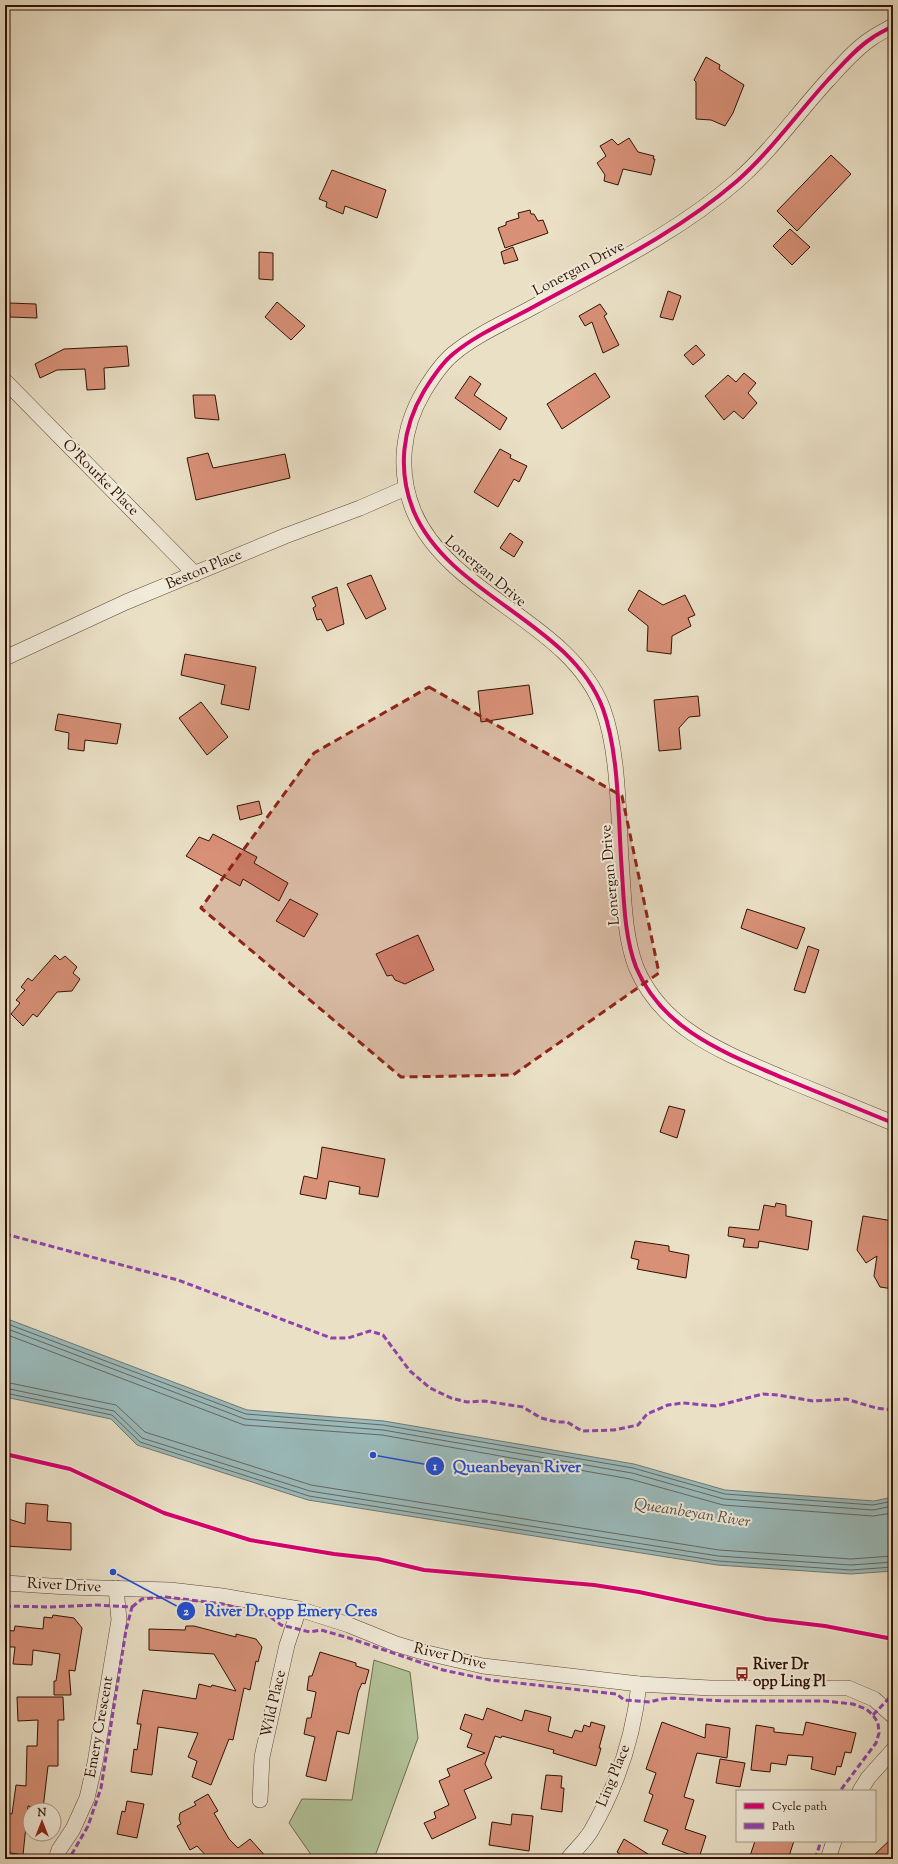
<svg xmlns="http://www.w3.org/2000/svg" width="898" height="1864" viewBox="0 0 898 1864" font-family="'Sorts Mill Goudy',serif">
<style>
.green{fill:#b2c399;stroke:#716a4e}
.water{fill:#9abbbc;stroke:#707772}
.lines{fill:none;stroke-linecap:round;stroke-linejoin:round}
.shore{stroke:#656660;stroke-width:1}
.building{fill:#d89077;stroke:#301103}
.minor-casing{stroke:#5e4534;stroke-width:16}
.minor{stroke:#f1ebda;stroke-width:15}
.quiet{stroke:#8e44ad;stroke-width:3;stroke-dasharray:6 3;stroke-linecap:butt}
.cycleway-casing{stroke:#f1ebda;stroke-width:6}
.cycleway{stroke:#d6006c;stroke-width:4}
.marked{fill:#8f2418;fill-opacity:0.2;stroke:#8f2418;stroke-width:3;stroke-dasharray:8 5;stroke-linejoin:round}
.labels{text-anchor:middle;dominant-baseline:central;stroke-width:4;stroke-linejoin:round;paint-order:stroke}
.street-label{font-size:15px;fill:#301103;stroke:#f1ebda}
.poi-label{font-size:15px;font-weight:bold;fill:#301103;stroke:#f1ebda;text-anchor:start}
.water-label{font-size:16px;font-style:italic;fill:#554c44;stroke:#f1ebda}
.leader{fill:none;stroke:#1d4ed8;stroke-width:1.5}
.callout-dot{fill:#1d4ed8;stroke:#f1ebda;stroke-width:1.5}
.mark-label{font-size:12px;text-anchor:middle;font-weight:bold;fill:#fff}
.callout-label{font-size:16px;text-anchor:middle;font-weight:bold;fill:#1d4ed8;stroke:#f1ebda;stroke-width:4;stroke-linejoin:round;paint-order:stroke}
</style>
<rect width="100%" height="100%" fill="#eae0c6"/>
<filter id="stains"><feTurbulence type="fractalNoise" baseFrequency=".005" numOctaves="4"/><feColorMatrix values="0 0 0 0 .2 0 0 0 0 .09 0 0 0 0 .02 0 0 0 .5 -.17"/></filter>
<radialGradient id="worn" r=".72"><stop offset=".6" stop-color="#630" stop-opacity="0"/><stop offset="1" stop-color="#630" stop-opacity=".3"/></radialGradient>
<polygon class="green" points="374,1660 410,1672 418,1738 374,1859 314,1859 289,1823 302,1799 352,1800"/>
<polygon class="water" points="5,1318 247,1410 384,1421 634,1464 725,1490 874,1501 893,1497 893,1571 851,1574 717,1565 308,1500 137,1445 111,1419 5,1397"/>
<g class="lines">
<g class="shore">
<polyline points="5,1323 246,1414 383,1425 633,1468 725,1494 873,1505 893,1501"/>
<polyline points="5,1328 245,1419 383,1430 632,1473 724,1499 873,1510 893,1506"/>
<polyline points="5,1334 244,1425 382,1435 630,1479 723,1505 873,1516 893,1513"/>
<polyline points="5,1382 116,1405 145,1432 311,1485 719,1550 851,1559 893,1556"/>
<polyline points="5,1388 114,1411 142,1438 310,1491 718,1556 851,1565 893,1562"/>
<polyline points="5,1393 112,1415 140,1442 309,1496 718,1561 851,1570 893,1567"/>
</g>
</g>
<g class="building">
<polygon points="706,57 720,65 719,69 744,85 733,113 725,126 711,120 696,119 696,82 694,80"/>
<polygon points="629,138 638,152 654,156 653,159 655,159 651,175 623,169 618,185 604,181 605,175 597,163 606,156 600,146 612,139 618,145"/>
<polygon points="831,155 851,174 797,231 777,211"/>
<polygon points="332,170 386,190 377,218 345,206 343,214 326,207 327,202 319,199"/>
<polygon points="530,210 531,214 534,214 538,221 543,220 548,233 505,248 498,228 506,225 506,222 519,218 518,213"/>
<polygon points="790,229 810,247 792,265 773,246"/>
<polygon points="513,247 518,260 504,264 501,252"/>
<polygon points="259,252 273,253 273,280 259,279"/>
<polygon points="668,291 681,296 673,320 660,317"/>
<polygon points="277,302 305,326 291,340 265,317"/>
<polygon points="9,303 36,304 37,318 10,317"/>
<polygon points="600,304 607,314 604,316 619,345 603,353 592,322 585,326 579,316"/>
<polygon points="696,345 705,355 693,365 684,355"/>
<polygon points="127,346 129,366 104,368 105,389 87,390 85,369 57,370 40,378 35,364 64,349"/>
<polygon points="595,373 610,397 562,429 547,404"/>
<polygon points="744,373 756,383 748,393 757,403 743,419 734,411 724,420 705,396 728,375 736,382"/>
<polygon points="470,376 481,384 474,395 507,418 500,430 455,398"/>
<polygon points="193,395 215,395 219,420 195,418"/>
<polygon points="500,449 511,455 510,458 527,466 519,482 514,479 498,507 474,492"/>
<polygon points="208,453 213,468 285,454 290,478 196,500 187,458"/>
<polygon points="510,533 523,542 514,557 500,548"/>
<polygon points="371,575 386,609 366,619 347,584"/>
<polygon points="337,587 344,624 327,631 321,619 317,620 313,608 316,606 312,597"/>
<polygon points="639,590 663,605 685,595 695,615 688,618 691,626 672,636 671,654 647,651 648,626 628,610"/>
<polygon points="185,654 256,667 249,710 221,704 225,685 181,675"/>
<polygon points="529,685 533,714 481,722 478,691"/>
<polygon points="698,696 700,716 689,717 679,728 681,749 659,751 654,700"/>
<polygon points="201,702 228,737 207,755 179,718"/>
<polygon points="58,714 121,724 117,744 85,740 84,751 68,749 69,733 55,730"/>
<polygon points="259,801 262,814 240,820 237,806"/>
<polygon points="213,834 257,857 254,863 288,883 279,901 243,879 240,886 186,856 199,837 209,841"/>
<polygon points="290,899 318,914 304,937 276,921"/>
<polygon points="747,909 805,928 797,949 741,928"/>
<polygon points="418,935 434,970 405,984 395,980 392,975 387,976 376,954"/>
<polygon points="808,946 819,950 805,993 794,990"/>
<polygon points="55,955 60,960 65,956 77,967 73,973 80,979 72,991 57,992 37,1017 33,1014 23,1026 11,1014 20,1003 16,1000 25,990 21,987 28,978 32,981"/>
<polygon points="669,1106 685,1110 677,1138 660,1132"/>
<polygon points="322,1147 385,1159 378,1197 359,1194 360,1187 329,1181 326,1199 300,1194 304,1176 317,1179"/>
<polygon points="776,1203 786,1205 786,1216 812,1221 808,1250 759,1241 758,1248 743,1247 745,1239 728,1236 729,1227 759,1230 764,1205 775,1207"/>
<polygon points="863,1216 893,1221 893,1289 880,1287 874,1276 877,1256 866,1263 857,1250"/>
<polygon points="635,1241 669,1246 669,1251 689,1255 686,1278 637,1269 639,1260 631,1258"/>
<polygon points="26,1503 48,1505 47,1521 71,1523 71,1550 5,1546 5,1518 25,1524"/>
<polygon points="53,1615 74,1618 82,1628 75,1671 69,1670 71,1695 54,1695 54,1681 56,1681 60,1654 33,1650 32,1665 13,1664 15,1647 5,1647 5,1630 14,1631 15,1626 43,1629 44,1617 52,1618"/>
<polygon points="186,1626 194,1626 236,1637 236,1634 256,1639 262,1647 258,1662 256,1661 250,1690 244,1688 233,1740 229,1739 211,1785 192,1777 197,1761 188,1757 198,1733 158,1727 152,1775 131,1772 134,1749 137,1750 141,1724 137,1724 143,1690 196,1699 199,1684 211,1687 212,1685 236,1691 214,1654 149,1650 149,1629 185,1630"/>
<polygon points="320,1652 356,1663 356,1666 369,1670 365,1684 362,1683 358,1692 349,1734 337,1731 326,1781 306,1776 315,1737 304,1734 307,1718 311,1718 316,1692 307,1690 309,1676 312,1676"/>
<polygon points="17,1697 63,1697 64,1720 58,1720 58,1766 48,1766 43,1809 28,1806 23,1855 5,1852 5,1813 12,1814 16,1785 26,1786 27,1746 37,1746 38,1720 18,1721"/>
<polygon points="487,1708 522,1721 525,1710 551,1717 548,1731 572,1738 575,1730 582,1732 584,1725 590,1727 591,1722 605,1726 599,1748 601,1748 596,1766 553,1753 554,1750 502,1736 501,1738 495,1736 485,1764 492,1778 464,1790 476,1818 432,1839 424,1823 436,1818 434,1812 449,1805 439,1781 450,1776 447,1769 485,1753 467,1747 472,1734 460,1729 465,1714 483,1720"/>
<polygon points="662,1722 705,1738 706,1724 730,1728 727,1758 697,1753 684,1797 694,1800 685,1829 706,1836 699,1858 662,1844 668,1830 644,1821 653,1795 649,1793 656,1773 646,1769"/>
<polygon points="806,1722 856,1733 851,1753 845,1752 841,1767 837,1766 835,1775 811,1769 813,1757 788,1755 786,1765 771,1763 770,1772 751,1770 756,1725 774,1728 774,1732 803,1735"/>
<polygon points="720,1759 745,1763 740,1787 716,1783"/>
<polygon points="546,1775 562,1776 561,1788 564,1788 562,1812 541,1809"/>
<polygon points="208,1794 218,1811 214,1813 229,1839 238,1848 250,1839 268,1859 209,1859 197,1846 190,1850 177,1826 181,1824 179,1819 180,1813 196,1805 194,1802"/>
<polygon points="127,1801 144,1804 137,1838 117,1834 122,1811 125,1812"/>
<polygon points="512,1814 533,1816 529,1851 489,1845 492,1822 511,1825"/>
<polygon points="893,1837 893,1859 870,1859"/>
<polygon points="624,1839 656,1859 627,1859 617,1852"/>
<polygon points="755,1841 794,1841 788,1859 749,1859"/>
</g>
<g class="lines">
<defs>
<g id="minor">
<path d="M893,26C886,30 879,33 872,38C855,49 841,66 827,81C797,114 770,152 737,181C677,233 604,268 535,306C508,321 477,334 453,354C442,363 432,378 424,391C402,428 397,471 414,512C450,596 571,622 603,709C620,756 618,823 622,873C624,904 625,938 636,967C662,1030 725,1053 783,1078C820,1093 857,1108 893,1123"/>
<polyline points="5,381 195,574"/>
<polyline points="5,658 126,602 285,536 360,508 406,488"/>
<polyline points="5,1583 67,1587 170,1590 222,1596 299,1609 349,1625 396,1644 423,1652 483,1666 639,1684 710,1688 848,1688 874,1699 893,1716"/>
<polyline points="860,1791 868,1778 893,1750"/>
<polyline points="260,1800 262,1757 287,1645 299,1609"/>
<polyline points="56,1859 59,1850 73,1829 87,1798 95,1763 119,1620 116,1588"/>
<path d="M568,1859C575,1850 585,1841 591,1831C617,1786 634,1735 639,1684"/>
<polyline points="828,1859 834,1841"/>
</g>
</defs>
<use href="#minor" class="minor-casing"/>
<use href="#minor" class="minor"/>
<g class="quiet">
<polyline points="5,1234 178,1280 331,1338 348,1338 370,1331 383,1335 410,1371 430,1388 451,1398 467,1402 484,1401 523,1407 541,1418 557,1422 567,1422 582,1431 614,1430 638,1425 647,1414 668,1405 683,1403 716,1406 763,1394 778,1395 813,1401 846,1399 876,1408 893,1410"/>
<polyline points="5,1606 49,1607 97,1605 132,1607 126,1630 101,1788 88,1826 69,1859"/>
<polyline points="132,1607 142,1599 166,1597 223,1604 263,1614 272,1618 281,1625 310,1632 321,1630 349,1638 443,1670 490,1680 617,1694 624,1700 650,1702 661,1699 672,1698 726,1701 824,1701 853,1704 866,1709 873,1715 878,1723 879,1733 876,1743 840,1791"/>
<polyline points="873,1715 893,1694"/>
<polyline points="815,1859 821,1841"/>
</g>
<defs>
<g id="cycleway">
<path d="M893,26C886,30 879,33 872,38C855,49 841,66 827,81C797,114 770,152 737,181C677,233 604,268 535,306C508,321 477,334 453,354C442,363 432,378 424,391C402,428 397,471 414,512C450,596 571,622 603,709C620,756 618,823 622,873C624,904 625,938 636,967C662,1030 725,1053 783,1078C820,1093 857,1108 893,1123"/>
<polyline points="5,1454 70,1469 164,1513 250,1540 334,1554 378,1559 424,1570 594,1585 639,1592 766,1619 825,1626 893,1639"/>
</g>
</defs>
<use href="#cycleway" class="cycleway-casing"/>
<use href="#cycleway" class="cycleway"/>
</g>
<path class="marked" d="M429,687L622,796L659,973L513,1075L401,1077L201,908L314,753Z"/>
<defs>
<symbol id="bus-bare" viewBox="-9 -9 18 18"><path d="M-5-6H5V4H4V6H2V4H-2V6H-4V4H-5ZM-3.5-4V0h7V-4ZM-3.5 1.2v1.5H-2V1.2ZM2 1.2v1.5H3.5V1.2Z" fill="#8f2418" stroke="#f1ebda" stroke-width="2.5" paint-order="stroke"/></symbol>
</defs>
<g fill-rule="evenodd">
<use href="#bus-bare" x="732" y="1664" width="20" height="20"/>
</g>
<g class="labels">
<g class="street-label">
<text transform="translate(579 269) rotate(-28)">Lonergan Drive</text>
<text transform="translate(100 478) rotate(45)">O'Rourke Place</text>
<text transform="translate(204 570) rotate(-23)">Beston Place</text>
<text transform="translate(485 572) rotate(40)">Lonergan Drive</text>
<text transform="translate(611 875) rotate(-95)">Lonergan Drive</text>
<text transform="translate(64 1586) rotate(3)">River Drive</text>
<text transform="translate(450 1657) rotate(13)">River Drive</text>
<text transform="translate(274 1704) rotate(-77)">Wild Place</text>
<text transform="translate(100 1727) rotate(-80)">Emery Crescent</text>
<text transform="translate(614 1776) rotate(-68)">Ling Place</text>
</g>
<g class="poi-label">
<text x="753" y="1665">River Dr<tspan x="753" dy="17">opp Ling Pl</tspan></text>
</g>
<g class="water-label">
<text transform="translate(692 1514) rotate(9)">Queanbeyan River</text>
</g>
</g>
<path class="leader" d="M373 1455L435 1466M113 1572L186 1611"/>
<g class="callout-dot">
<circle cx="373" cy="1455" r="4"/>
<circle cx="113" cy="1572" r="4"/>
<circle cx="435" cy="1466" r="10"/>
<circle cx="186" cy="1611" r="10"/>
</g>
<g class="mark-label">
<text x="435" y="1470">1</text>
<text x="186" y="1615">2</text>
</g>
<g class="callout-label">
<text x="517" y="1472">Queanbeyan River</text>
<text x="291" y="1616">River Dr opp Emery Cres</text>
</g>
<rect width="898" height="1864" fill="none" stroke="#eae0c6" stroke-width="20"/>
<rect x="6" y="6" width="886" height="1852" fill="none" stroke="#301103" stroke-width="2"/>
<rect x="10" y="10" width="878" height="1844" fill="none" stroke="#301103"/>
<rect x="736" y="1790" width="140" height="52" fill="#f1ebda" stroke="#a49484"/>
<rect x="744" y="1803" width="20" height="6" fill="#d6006c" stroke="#a49484"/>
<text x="772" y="1810" font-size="12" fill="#301103">Cycle path</text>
<rect x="744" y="1823" width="20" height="6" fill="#8e44ad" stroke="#a49484"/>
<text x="772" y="1830" font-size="12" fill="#301103">Path</text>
<g transform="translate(42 1822)"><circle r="19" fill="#f1ebda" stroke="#a49484"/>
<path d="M0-3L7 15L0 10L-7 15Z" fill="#8f2418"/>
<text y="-6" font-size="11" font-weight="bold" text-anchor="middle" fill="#301103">N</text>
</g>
<rect width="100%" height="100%" filter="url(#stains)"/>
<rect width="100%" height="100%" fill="url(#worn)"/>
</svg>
